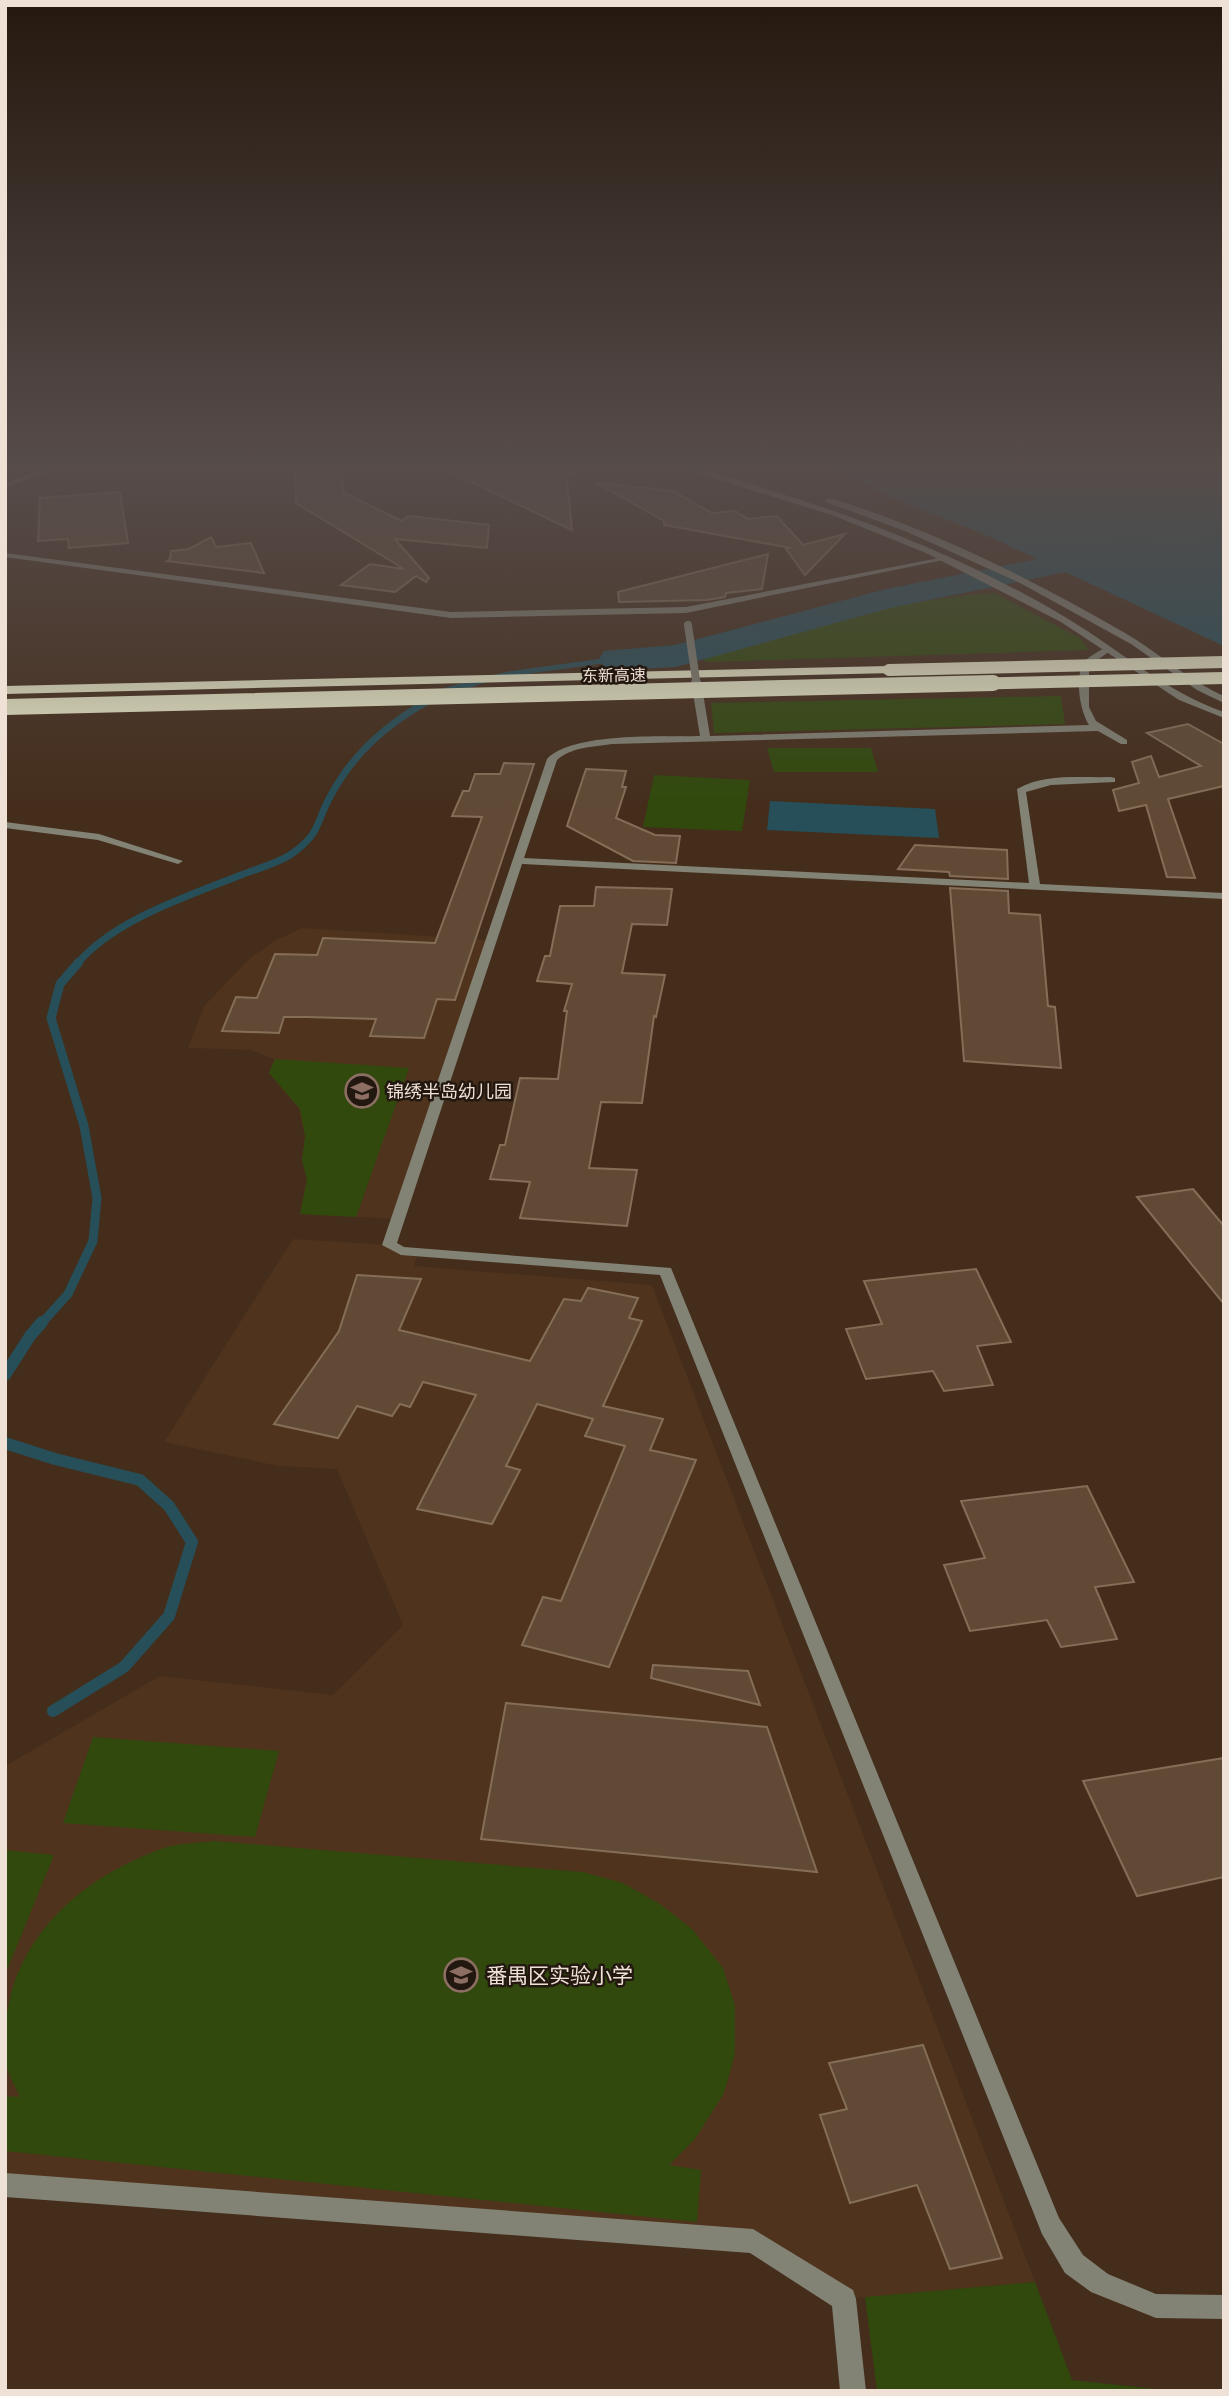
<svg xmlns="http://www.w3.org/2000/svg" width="1229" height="2396" viewBox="0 0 1229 2396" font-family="'Golos Text','Noto Sans SC',sans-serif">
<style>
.built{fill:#4f331c}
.green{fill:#31490d}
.water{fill:#264f59}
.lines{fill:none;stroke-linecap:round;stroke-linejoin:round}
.stream-far3{stroke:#264f59;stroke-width:5}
.stream-far2{stroke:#264f59;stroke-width:7}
.stream-far1{stroke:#264f59;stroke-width:9}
.stream{stroke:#264f59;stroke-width:12}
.river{fill:#264f59;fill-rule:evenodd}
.building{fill:#604a35;stroke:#856e58;stroke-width:2}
.service{fill:#828275;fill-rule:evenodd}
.minor{fill:#828275;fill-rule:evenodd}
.tertiary{fill:#828275;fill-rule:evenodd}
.motorway{fill:#f1f1cf;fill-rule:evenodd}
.minor-bridge{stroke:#828275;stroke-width:8}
.motorway-bridge-far1{stroke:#f1f1cf;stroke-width:12}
.motorway-bridge{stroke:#f1f1cf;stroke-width:16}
.labels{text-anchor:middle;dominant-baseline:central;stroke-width:5;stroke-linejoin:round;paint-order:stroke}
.far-street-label{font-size:16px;fill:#f0e1d6;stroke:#221810}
.poi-label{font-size:18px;fill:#f0e1d6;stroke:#221810;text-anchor:start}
.near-poi-label{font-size:21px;fill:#f0e1d6;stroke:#221810;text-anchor:start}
</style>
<rect width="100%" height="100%" fill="#442d1b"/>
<g class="built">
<polygon points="302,928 491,940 397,1219 300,1214 307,1179 302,1161 305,1136 299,1109 269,1073 274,1059 251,1050 188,1048 204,1006 250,958 276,940"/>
<polygon points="293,1239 389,1245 418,1253 414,1266 652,1285 1035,2282 844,2299 753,2241 5,2185 5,1766 160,1676 333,1695 403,1625 337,1469 278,1466 164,1442"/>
</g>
<g class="green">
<path d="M994,593L1080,638L1089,650L705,662L703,658C798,631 895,599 994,593Z"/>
<polygon points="1061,696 1065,724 714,733 711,703"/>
<polygon points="767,748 871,748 878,772 774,772"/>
<polygon points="654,775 750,780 742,831 643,827"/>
<polygon points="275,1059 409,1068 356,1217 300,1214 307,1179 302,1161 305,1136 300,1109 269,1073"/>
<polygon points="93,1737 279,1751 255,1837 63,1823"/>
<path d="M214,1841L583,1872L623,1883L660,1904L692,1929L723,1968L735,2005V2054L724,2093L695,2139L669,2165L701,2170L697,2222L5,2151V2096L20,2097C15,2086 8,2074 6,2063C1,2042 6,2015 11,1994C31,1920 96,1871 167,1847C181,1843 199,1843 214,1841Z"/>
<polygon points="5,1850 54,1855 5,1975"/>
<polygon points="1035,2282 1072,2380 1174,2391 877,2391 865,2297"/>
</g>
<g class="water">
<polygon points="825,470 1224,470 1224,646 986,535 899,501 853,478"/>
<polygon points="770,801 935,809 939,838 767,830"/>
</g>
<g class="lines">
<polyline class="stream-far3" points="467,685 508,674 617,659"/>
<g class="stream-far2">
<polyline points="443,692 474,683"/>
<path d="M77,964C114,920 188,896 241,875C256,869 276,864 290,855C322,833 315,823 331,795C354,752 388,723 430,700"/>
</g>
<polyline class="stream-far1" points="41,1324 68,1294 93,1241 97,1198 84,1126 51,1018 60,984 79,962"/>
<g class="stream">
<polyline points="5,1375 30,1336 42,1322"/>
<polyline points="5,1443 55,1459 140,1480 169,1506 192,1542 169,1616 124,1667 53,1711"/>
</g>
<polygon class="river" points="1224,522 1224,540 890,608 676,667 617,670 604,667 599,659 604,651 675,645 886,589"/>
</g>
<g class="building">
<polygon points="295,470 341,470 344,493 402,521 409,516 489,525 487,548 395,539 429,578 426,582 416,576 395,592 341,585 370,564 404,569 296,503"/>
<polygon points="446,470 578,470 578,472 560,479 567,480 572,530"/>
<polygon points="597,483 673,491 712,513 735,511 748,519 777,516 803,545 845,534 805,575 786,549 791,548 664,525 664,521"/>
<polygon points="120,492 128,543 69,548 68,539 38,541 40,498"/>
<polygon points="211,537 216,547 251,543 264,573 167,561 170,559 171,551 189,549"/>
<polygon points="768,554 762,589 726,593 725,597 707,600 619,602 618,592"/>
<polygon points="1188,724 1224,744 1224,786 1168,799 1195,878 1167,877 1146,805 1119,811 1113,790 1139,783 1132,762 1151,756 1159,777 1201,766 1147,733"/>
<polygon points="504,763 534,764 455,1000 437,999 424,1038 370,1036 376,1019 307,1017 284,1017 279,1033 222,1031 236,997 257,998 275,954 317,955 323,938 435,943 482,817 452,816 463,791 469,791 475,774 500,774"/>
<polygon points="586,769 626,771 622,787 626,787 616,818 655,835 680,836 676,863 633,861 567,826"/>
<polygon points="915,845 1007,850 1008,879 950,876 949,872 898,869"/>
<polygon points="596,887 672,889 667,925 632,924 622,973 665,975 656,1017 654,1016 642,1103 601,1102 589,1168 637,1170 627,1226 520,1218 530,1182 490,1179 500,1145 505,1145 520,1078 558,1079 567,1011 564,1011 572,984 537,981 545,956 550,956 560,906 594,906"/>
<polygon points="950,888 1008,891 1009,913 1040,915 1048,1006 1055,1007 1061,1068 964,1061"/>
<polygon points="1193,1189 1224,1226 1224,1304 1137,1197"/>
<polygon points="976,1269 1011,1342 977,1346 993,1385 944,1391 933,1371 866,1379 846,1329 882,1324 864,1281"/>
<polygon points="357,1275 421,1279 399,1330 530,1361 564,1299 581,1301 588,1288 638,1298 629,1318 642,1321 603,1406 663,1419 650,1450 696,1460 609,1667 522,1645 543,1597 561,1601 625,1446 585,1436 593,1419 537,1404 506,1466 520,1470 492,1524 417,1509 476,1395 423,1382 410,1407 400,1404 392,1416 357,1406 338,1438 274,1424 339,1331"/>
<polygon points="1087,1486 1134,1582 1095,1587 1117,1639 1061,1647 1047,1620 970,1631 944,1565 985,1558 961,1501"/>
<polygon points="653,1665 748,1671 760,1705 651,1678"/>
<polygon points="506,1703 767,1727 817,1872 481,1839"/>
<polygon points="1224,1758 1224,1877 1137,1896 1083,1781"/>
<polygon points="923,2045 1002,2258 950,2269 917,2185 850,2203 820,2115 847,2109 829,2063"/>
</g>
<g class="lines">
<polygon class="service" points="5,822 99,834 183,861 178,864 98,840 5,828"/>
<g class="minor">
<polygon points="43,470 51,470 5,488 5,483"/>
<polygon points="5,553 451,612 686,607 944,557 948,559 686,613 451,618 5,557"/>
<path d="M1106,647L1113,649L1093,663L1089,672V707L1096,721L1127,740V744H1121L1098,731L612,744C593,747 571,747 557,760L524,858L1029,883L1017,789C1045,773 1080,778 1111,777L1115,778V782L1051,785L1026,792L1040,884L1224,893V899L522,864L397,1243L404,1247L671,1268L1059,2218L1083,2255L1108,2274L1156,2294L1224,2295V2319L1156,2318L1091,2292L1065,2273L1042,2234L660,1275L401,1255L382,1245L547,759C572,732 663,737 700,736L691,681L696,678L701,681L710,736L1089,725C1080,711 1073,674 1086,660C1091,655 1100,651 1106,647Z"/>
<polygon points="5,2173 753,2229 853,2290 856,2299 866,2391 840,2391 832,2306 750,2253 5,2197"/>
</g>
<g class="tertiary">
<path d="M687,470C714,470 743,482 769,490C872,521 977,564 1070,620C1121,651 1166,692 1224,712V718L1179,700L1061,622L926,553L832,515Z"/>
<path d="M829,498C932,529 1032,579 1125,633C1159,653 1188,680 1224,696V703L1197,690L1131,644L1020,583L905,531L826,502L825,500Z"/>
</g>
<polygon class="motorway" points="889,666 894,667 894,673 5,694 5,686"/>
<polyline class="minor-bridge" points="688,625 696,680"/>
<g class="motorway-bridge-far1">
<polyline points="889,670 1224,662"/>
<polyline points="919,685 1224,678"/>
</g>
<polyline class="motorway-bridge" points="5,707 993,683"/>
</g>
<linearGradient id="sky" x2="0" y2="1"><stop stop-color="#25190f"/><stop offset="0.58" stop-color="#564c4a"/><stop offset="1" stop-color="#564c4a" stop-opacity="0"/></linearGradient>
<rect width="1229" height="805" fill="url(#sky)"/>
<defs>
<symbol id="school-ring" viewBox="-11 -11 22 22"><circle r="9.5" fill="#221810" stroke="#8d6e63" stroke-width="1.5"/><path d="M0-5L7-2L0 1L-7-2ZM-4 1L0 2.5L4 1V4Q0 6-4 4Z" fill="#8d6e63"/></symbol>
</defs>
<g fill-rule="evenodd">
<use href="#school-ring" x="343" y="1072" width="38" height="38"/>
<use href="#school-ring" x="442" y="1956" width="38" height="38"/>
</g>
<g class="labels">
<g class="far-street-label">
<text transform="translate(614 675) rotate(-1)">东新高速</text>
</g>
<g class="poi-label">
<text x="386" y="1091">锦绣半岛幼儿园</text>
</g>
<g class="near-poi-label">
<text x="486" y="1975">番禺区实验小学</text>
</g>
</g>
<rect width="1229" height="2396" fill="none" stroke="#f0e1d6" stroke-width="14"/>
</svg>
